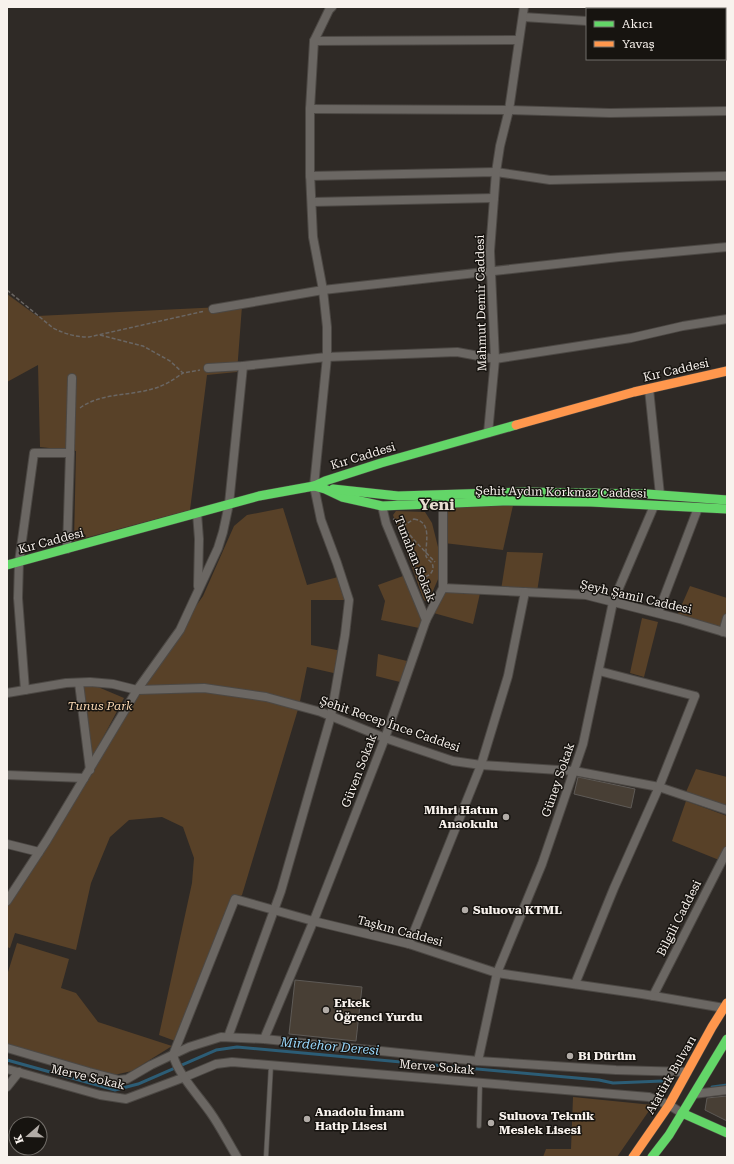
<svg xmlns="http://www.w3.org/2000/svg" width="734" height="1164" viewBox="0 0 734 1164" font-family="'Roboto Serif',serif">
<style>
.green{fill:#584128}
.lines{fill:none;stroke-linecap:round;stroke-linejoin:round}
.stream{stroke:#2c5d76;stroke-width:3}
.building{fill:#483f35;stroke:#5e5a56}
.lane-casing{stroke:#4c4844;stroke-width:5.5}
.street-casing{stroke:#4c4844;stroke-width:10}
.fast-casing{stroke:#4c4844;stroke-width:10}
.slow-casing{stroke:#4c4844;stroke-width:10}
.path{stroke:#6a6663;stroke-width:1.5;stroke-dasharray:4 2;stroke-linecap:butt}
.lane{stroke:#6b6763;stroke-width:4}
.street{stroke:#6b6763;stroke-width:8}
.fast{stroke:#63d668;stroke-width:9}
.slow{stroke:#ff974d;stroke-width:9}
.poi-dot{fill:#b2aca7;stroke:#171410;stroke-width:1.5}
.labels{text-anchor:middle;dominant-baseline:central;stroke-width:3;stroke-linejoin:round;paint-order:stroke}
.street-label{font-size:12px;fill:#f8f2ed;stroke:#171410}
.park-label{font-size:12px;font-style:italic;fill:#f8d6b1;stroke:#171410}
.poi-label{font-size:12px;font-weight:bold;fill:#f8f2ed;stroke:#171410;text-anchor:start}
.water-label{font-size:13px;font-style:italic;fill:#99d8fd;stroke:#171410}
.district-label{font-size:16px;font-weight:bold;fill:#e8ddd1;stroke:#171410}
</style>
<rect width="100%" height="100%" fill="#2f2a26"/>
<g class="green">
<polygon points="7,294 37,316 242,306 237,372 207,375 190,510 74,541 76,451 40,447 38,365 7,382"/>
<polygon points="514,501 503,550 444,543 443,504"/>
<polygon points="283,508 307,585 342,576 349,600 311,600 311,645 342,651 338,674 307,667 299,706 242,895 235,899 178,1042 159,1035 192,883 194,858 183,827 162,817 129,820 110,837 91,883 76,950 15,933 10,948 7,947 7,907 34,860 137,690 203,596 234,526 247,515"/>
<polygon points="396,511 425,512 432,523 439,551 439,577 429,600 425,601 423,598 393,515"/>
<polygon points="507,552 543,553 537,592 501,590"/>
<polygon points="403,576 423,620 419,628 381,620 385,601 378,585"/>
<polygon points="690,586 727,598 727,618 723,632 676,618"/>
<polygon points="443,588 481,589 473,624 430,612"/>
<polygon points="642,618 658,622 644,677 630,673"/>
<polygon points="378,654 407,661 400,682 376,676"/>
<polygon points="80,685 98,687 124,698 90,762"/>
<polygon points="696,769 727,777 727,806 686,792"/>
<polygon points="686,801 727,816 727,844 719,860 672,841"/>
<polygon points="17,943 69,959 61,988 76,993 98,1022 172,1046 132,1071 114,1075 7,1045 7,972 8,972"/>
<polygon points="573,1097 653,1105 617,1157 543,1157 546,1149 571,1149"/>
</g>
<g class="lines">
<g class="stream">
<polyline points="7,1060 115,1090 138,1084 216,1050 237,1047 599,1080 613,1083 663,1081"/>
<polyline points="712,1087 727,1085"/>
</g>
</g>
<g class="building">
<polygon points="578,777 635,789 631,808 574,794"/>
<polygon points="295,980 362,987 356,1041 289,1034"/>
<polygon points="727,1096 727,1121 705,1110 707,1098"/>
</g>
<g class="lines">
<defs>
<g id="lane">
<polyline points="479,1126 480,1083"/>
<polyline points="266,1157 271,1065"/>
</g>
<g id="street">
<polyline points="523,17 587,21"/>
<polyline points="725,29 727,29"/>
<polyline points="314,41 519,40"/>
<polyline points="310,109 509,110 610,113 727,111"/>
<polyline points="310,176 496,172 550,180 727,176"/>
<polyline points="312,202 494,198"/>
<polyline points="213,309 323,290 619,257 727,247"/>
<polyline points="208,368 243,366 327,357 457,352 495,359 631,338 683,326 727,319"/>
<polyline points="649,389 660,495"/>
<polyline points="488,433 495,359 490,251 496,172 500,146 509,110 524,7"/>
<polyline points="70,453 72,378"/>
<polyline points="382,506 386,523 426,620"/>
<polyline points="197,513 199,539 198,586"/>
<polyline points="443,588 586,595 680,619 727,633"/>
<polyline points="658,613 698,508"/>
<polyline points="723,632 727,618"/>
<polyline points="79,683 90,770"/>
<polyline points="25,690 18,598 19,562 34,453 70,453 67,549"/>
<polyline points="7,693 66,683 90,682 113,684 137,690 204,688 266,697 321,712 385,738 453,761 481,765 574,771 659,787 727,810"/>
<polyline points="7,775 84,778"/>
<polyline points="7,844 39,852"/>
<polyline points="7,901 47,840 137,690 180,630 218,548 223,532 229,504 243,366"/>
<polyline points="409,944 481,765 508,676 525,592"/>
<polyline points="575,984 614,888 659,787 695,696 599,671"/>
<polyline points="653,996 727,851"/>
<polyline points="228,1037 281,891 331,716 345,635 349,600 337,563 321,520 314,486 327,357 327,327 323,290 313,237 310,173 310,109 314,41 329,10 332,7"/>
<polyline points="264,1039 316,915 385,738 426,620 443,588 443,504"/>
<polyline points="7,1048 89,1072 119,1080 127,1079 151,1065 189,1047 221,1037 264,1039 478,1061 616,1070 687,1072"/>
<polyline points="478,1061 497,973 542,864 583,744 613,602 654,506"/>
<polyline points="7,1069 100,1095 126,1099 185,1077 216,1064 232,1062 649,1097 669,1105 682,1113"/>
<polyline points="7,1087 19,1072"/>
<polyline points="694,1094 727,1090"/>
<path d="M237,1157C228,1142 220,1126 210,1112C198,1095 178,1074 173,1055L235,899L313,921L409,944L497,973L642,994L724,1008"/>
</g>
<g id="fast">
<polyline points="314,486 325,489 342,497 382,506 503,501 591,502 727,509"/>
<polyline points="333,489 398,496 523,492 647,494 727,500"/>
<polyline points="7,565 259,496 314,486 325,481 381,463 516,425"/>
<polyline points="682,1113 727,1133"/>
<polyline points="652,1157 669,1135 727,1039"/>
</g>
<g id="slow">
<polyline points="516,425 634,392 727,371"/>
<polyline points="633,1157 669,1105 712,1027 727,1003"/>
</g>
</defs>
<use href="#lane" class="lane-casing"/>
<use href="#street" class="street-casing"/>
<use href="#fast" class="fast-casing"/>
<use href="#slow" class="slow-casing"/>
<g class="path">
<path d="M7,290L53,328C65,334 76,337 89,337L205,311"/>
<polyline points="100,335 143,346 170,361 183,373 200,370"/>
<path d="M80,408C100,393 129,396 152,389C164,386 173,380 183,373"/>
<polyline points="393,519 399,521 414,540 435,562"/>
<path d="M414,519C433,522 425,544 426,556C427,559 430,561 432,563C437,574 422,582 416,573C413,568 416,565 416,561C415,558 414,554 413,552C411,544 405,537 401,530L403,526Z"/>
</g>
<use href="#lane" class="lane"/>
<use href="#street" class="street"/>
<use href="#fast" class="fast"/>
<use href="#slow" class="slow"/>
</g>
<g class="poi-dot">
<circle cx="506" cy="817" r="4"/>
<circle cx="465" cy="910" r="4"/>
<circle cx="326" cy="1010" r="4"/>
<circle cx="570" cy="1056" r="4"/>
<circle cx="307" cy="1119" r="4"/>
<circle cx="491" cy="1123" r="4"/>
</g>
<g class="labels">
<g class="street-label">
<text transform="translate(481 303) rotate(-91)">Mahmut Demir Caddesi</text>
<text transform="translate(676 370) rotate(-13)">Kır Caddesi</text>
<text transform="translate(363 456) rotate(-17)">Kır Caddesi</text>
<text transform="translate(561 492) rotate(1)">Şehit Aydın Korkmaz Caddesi</text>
<text transform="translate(51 541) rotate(-15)">Kır Caddesi</text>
<text transform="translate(415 559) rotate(68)">Tunahan Sokak</text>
<text transform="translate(636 597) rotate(13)">Şeyh Şamil Caddesi</text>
<text transform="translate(390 724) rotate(19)">Şehit Recep İnce Caddesi</text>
<text transform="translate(359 771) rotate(-69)">Güven Sokak</text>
<text transform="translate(558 780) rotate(-71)">Güney Sokak</text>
<text transform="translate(679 918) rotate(-63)">Bilgili Caddesi</text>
<text transform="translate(400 931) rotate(15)">Taşkın Caddesi</text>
<text transform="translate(437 1067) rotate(5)">Merve Sokak</text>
<text transform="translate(671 1075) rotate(-60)">Atatürk Bulvarı</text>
<text transform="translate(88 1077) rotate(13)">Merve Sokak</text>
</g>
<g class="park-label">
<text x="100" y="706">Tunus Park</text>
</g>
<g class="poi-label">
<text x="498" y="810" text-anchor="end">Mihri Hatun<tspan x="498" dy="14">Anaokulu</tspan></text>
<text x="473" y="910">Suluova KTML</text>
<text x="334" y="1003">Erkek<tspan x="334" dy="14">Öğrenci Yurdu</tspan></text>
<text x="578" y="1056">Bi Dürüm</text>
<text x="315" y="1112">Anadolu İmam<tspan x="315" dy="14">Hatip Lisesi</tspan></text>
<text x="499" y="1116">Suluova Teknik<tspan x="499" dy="14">Meslek Lisesi</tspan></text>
</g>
<g class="water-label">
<text transform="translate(330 1046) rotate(5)">Mirdehor Deresi</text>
</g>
<g class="district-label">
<text x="437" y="504">Yeni</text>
</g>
</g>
<rect width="734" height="1164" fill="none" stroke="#f8f2ed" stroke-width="16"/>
<rect x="586" y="8" width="140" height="52" fill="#171410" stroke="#716d68"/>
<rect x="594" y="21" width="20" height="6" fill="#63d668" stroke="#716d68"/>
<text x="622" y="28" font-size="12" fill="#f8f2ed">Akıcı</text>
<rect x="594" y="41" width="20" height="6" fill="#ff974d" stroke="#716d68"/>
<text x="622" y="48" font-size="12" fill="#f8f2ed">Yavaş</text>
<g transform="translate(28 1136) rotate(250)"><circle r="19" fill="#171410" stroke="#716d68"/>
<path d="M0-3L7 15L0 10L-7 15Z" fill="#b2aca7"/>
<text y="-6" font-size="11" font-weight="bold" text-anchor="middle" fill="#f8f2ed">K</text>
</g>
</svg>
